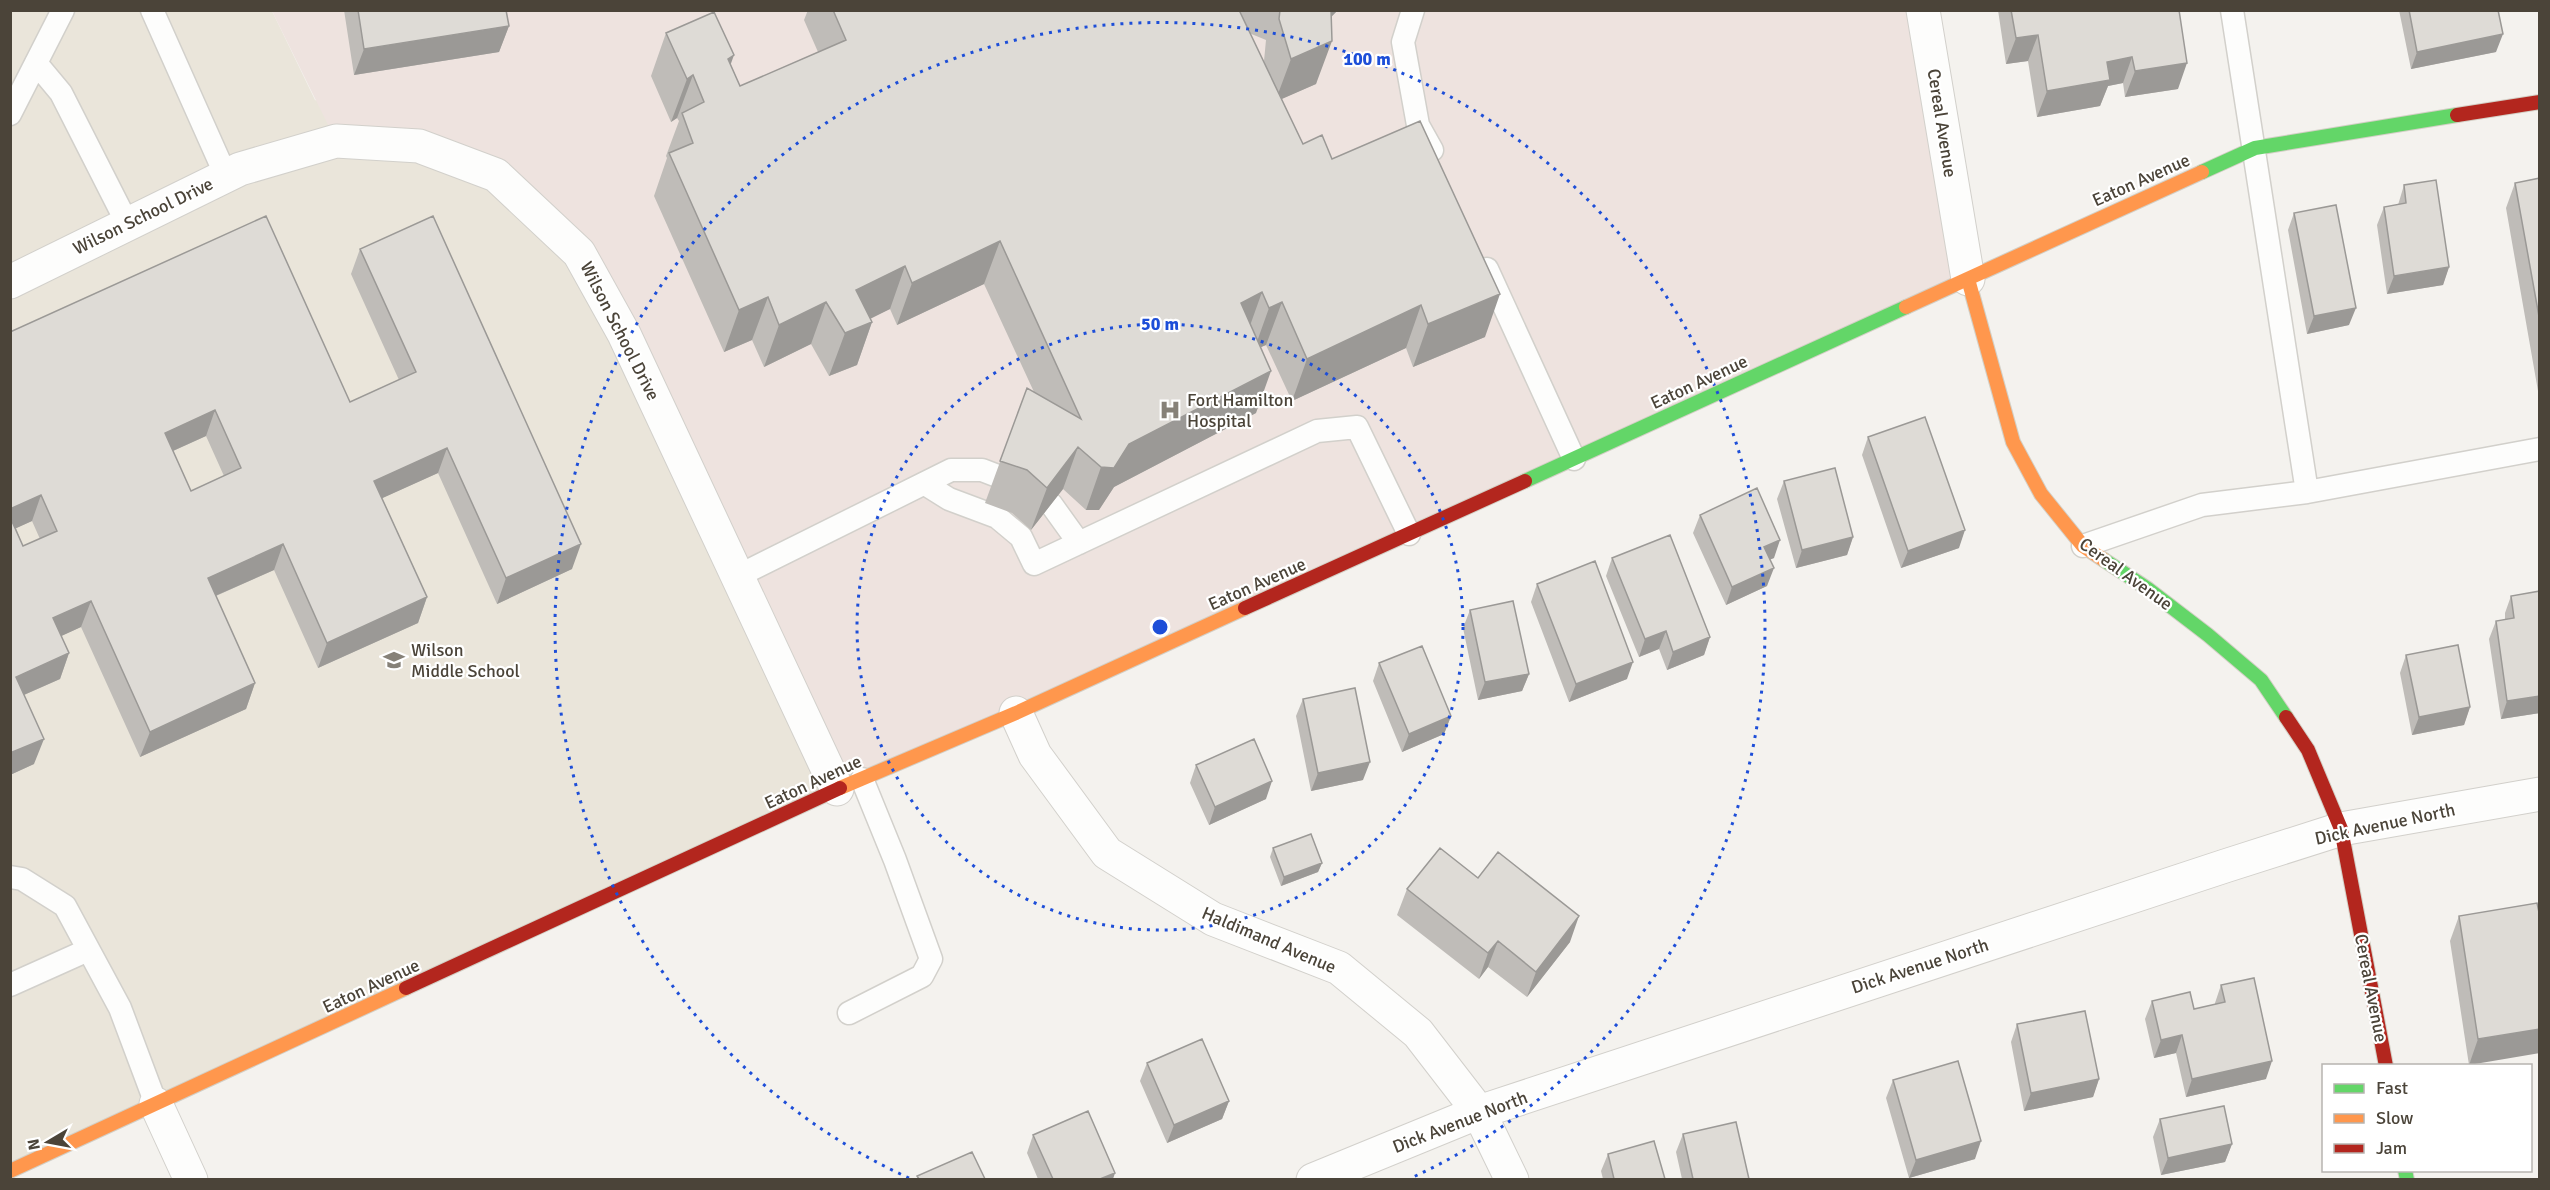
<svg xmlns="http://www.w3.org/2000/svg" width="2550" height="1190" font-family="Signika,sans-serif">
	<style>
		.education { fill: #eae5da }
		.medical { fill: #eee3df }
		.lines { fill: none; stroke-linecap: round; stroke-linejoin: round }
		.lane-casing { stroke: #d2d0cb; stroke-width: 25 }
		.street-casing { stroke: #d2d0cb; stroke-width: 35 }
		.fast-casing { stroke: #d3cfc5; stroke-width: 16 }
		.slow-casing { stroke: #d3cfc5; stroke-width: 16 }
		.jam-casing { stroke: #d3cfc5; stroke-width: 16 }
		.lane { stroke: #fdfdfc; stroke-width: 22 }
		.street { stroke: #fdfdfc; stroke-width: 33 }
		.fast { stroke: #63d668; stroke-width: 14 }
		.slow { stroke: #ff974d; stroke-width: 14 }
		.jam { stroke: #b3261e; stroke-width: 14 }
		.wall { fill: #bfbcb8; fill-rule: evenodd }
		.shaded-wall { fill: #9b9996 }
		.building { fill: #dedbd6; stroke: #9b9996; stroke-width: 1.5; fill-rule: evenodd }
		.ring { fill: none; stroke: #1d4ed8; stroke-width: 3; stroke-dasharray: 3 6 }
		.labels { text-anchor: middle; stroke-width: 4.5; stroke-linejoin: round; paint-order: stroke }
		.street-label { font-size: 18px; fill: #4b4439; stroke: #fff }
		.poi-label { font-size: 18px; fill: #4b4439; stroke: #fff; text-anchor: start }
		.centre { fill: #1d4ed8; stroke: #fff; stroke-width: 3 }
		.ring-label { font-size: 18px; text-anchor: middle; font-weight: bold; fill: #1d4ed8; stroke: #fff; stroke-width: 4.5; stroke-linejoin: round; paint-order: stroke }
	</style>
	<rect width="100%" height="100%" fill="#f4f2ee"/>
	<path class="education" d="M10,11H272L315,100L496,175L579,253L837,789L10,1171Z"/>
	<path class="medical" d="M272,11H1923L1968,279L837,789L624,334L496,175L336,141Z"/>
	<g class="lines">
		<defs>
			<path id="lane" d="M152,10L226,176
				M1413,10L1403,42L1418,125L1432,150
				M2232,10L2307,492
				M36,63L61,93L127,223
				M10,114L63,10
				M1487,269L1574,459
				M925,484L949,499L997,517L1021,537L1034,564L1317,431L1357,427L1409,534
				M1051,504L1079,543
				M2083,546L2202,505L2307,492L2540,449
				M738,576L951,470H982L995,475
				M10,877L22,879L65,906L120,1008L156,1104
				M10,985L88,950
				M849,1013L922,976L931,959L895,860L862,779"/>
			<path id="street" d="M1923,10L1968,279
				M10,282L240,169L336,141L419,146L496,175L579,253L624,334L837,789
				M1016,713L1035,755L1107,853L1213,919L1339,968L1418,1033L1479,1112L1512,1180
				M156,1104L191,1180
				M1313,1180L1479,1112L2225,866L2341,829L2540,794"/>
			<path id="fast" d="M2202,172L2255,148L2457,115
				M1525,481L1906,307
				M2104,560L2148,589L2208,635L2261,680L2286,717
				M2405,1170L2407,1180"/>
			<path id="slow" d="M1968,279L2013,442L2041,494L2083,546L2104,560
				M1906,307L2202,172
				M840,788L1016,713L1245,608
				M10,1171L406,988"/>
			<path id="jam" d="M2457,115L2540,102
				M1245,608L1525,481
				M2286,717L2308,750L2341,829L2386,1066
				M406,988L840,788"/>
		</defs>
		<use href="#lane" class="lane-casing"/>
		<use href="#street" class="street-casing"/>
		<use href="#fast" class="fast-casing"/>
		<use href="#slow" class="slow-casing"/>
		<use href="#jam" class="jam-casing"/>
		<use href="#lane" class="lane"/>
		<use href="#street" class="street"/>
		<use href="#fast" class="fast"/>
		<use href="#slow" class="slow"/>
		<use href="#jam" class="jam"/>
	</g>
	<path class="wall" d="M344,10H506L509,26L499,52L354,75Z
		M808,10H1338L1331,17L1316,84L1281,99L1303,144L1332,159L1485,337L1413,367L1406,348L1292,401L1266,345L1261,347L1256,413L1114,487L1099,510H1086L1063,489L1031,530L1012,513L985,503L1027,388L1034,392L984,284L897,325L890,309L870,318L872,322L857,365L829,376L811,344L764,367L752,340L724,352L654,196L667,158L666,156L679,121L677,118L671,122L651,76L666,33L731,65L740,86L818,52L804,20ZM1249,33L1266,40L1264,61L1265,65Z
		M1998,10H2179L2178,89L2125,97L2123,83L2108,86L2100,106L2037,117L2028,61L2006,64Z
		M2399,10H2498L2496,52L2411,69Z
		M2540,178V390L2538,391L2506,208L2515,183Z
		M2404,185L2449,267L2443,285L2387,294L2377,225L2384,207L2398,205Z
		M2294,213L2349,325L2307,334L2288,230Z
		M360,249L572,569L497,604L438,473L382,498L427,597L418,623L318,668L274,570L216,596L255,683L246,709L140,757L81,627L61,636L69,653L60,679L24,695L34,764L10,775V332L350,402L399,380L351,274ZM206,436L224,476L191,491L173,451ZM32,521L40,539L23,546L16,528Z
		M1868,437L1959,548L1901,568L1862,455Z
		M1784,481L1853,537L1847,555L1796,568L1777,499Z
		M1700,515L1774,558L1770,559L1767,586L1726,605L1693,533Z
		M1612,558L1710,637L1704,655L1667,670L1659,649L1639,657L1606,576Z
		M1537,584L1627,679L1569,702L1531,602Z
		M2540,591V713L2501,719L2489,639L2496,621L2505,620V613L2511,596Z
		M1470,610L1529,674L1522,691L1478,700L1463,628Z
		M2406,655L2470,707L2464,725L2412,735L2400,673Z
		M1379,663L1451,716L1444,734L1402,752L1373,681Z
		M1303,699L1363,780L1311,791L1296,716Z
		M1196,765L1266,799L1209,825L1190,783Z
		M1273,848L1322,863L1318,872L1281,886L1270,857Z
		M1478,878L1570,942L1527,997L1488,967L1479,979L1397,915L1407,889Z
		M2459,916L2540,917L2469,1065L2450,941Z
		M2221,985L2266,1079L2186,1097L2176,1053L2154,1058L2145,1019L2152,1001L2194,1009L2215,1005V1003Z
		M2017,1024L2099,1079L2093,1097L2024,1111L2011,1042Z
		M1147,1063L1229,1101L1222,1119L1167,1143L1140,1081Z
		M1893,1080L1975,1159L1909,1178L1886,1098Z
		M2160,1119L2232,1144L2225,1162L2161,1175L2153,1137Z
		M1683,1134L1749,1179H1682L1676,1152Z
		M1033,1135L1113,1179H1038L1027,1153Z
		M1608,1154L1665,1179H1603L1601,1171Z"/>
	<path class="shaded-wall" d="M1328,10H1338L1326,22Z
		M509,26L499,52L354,75L364,49Z
		M2503,34L2496,52L2411,69L2417,52Z
		M2038,35L2028,61L2006,64L2016,38Z
		M1332,41L1316,84L1275,102L1291,59Z
		M734,55L719,97L728,59Z
		M2132,57L2123,83L2108,86L2100,106L2037,117L2047,91L2107,62Z
		M2187,63L2178,89L2125,97L2135,71Z
		M693,75L677,118L671,122L687,79Z
		M1000,241L984,284L897,325L912,283Z
		M905,266L890,309L844,332L856,290Z
		M2449,267L2443,285L2387,294L2394,276Z
		M1262,292L1247,334L1241,303Z
		M1500,294L1485,337L1413,367L1428,324Z
		M768,297L752,340L724,352L739,310Z
		M826,302L811,344L764,367L779,325Z
		M1282,302L1266,345L1254,350L1269,308Z
		M1421,305L1406,348L1292,401L1307,359Z
		M2356,308L2349,325L2307,334L2314,316Z
		M872,322L857,365L829,376L845,333Z
		M1271,371L1256,413L1114,487L1099,510H1086L1101,467L1129,444Z
		M215,410L206,436L155,459L165,433Z
		M1078,447L1063,489L1031,530L1047,488Z
		M447,448L438,473L365,506L374,481Z
		M41,495L32,521L10,531V509Z
		M1965,530L1959,548L1901,568L1908,551Z
		M1853,537L1847,555L1796,568L1802,550Z
		M1780,540L1774,558L1757,565L1764,547Z
		M283,544L274,570L199,603L208,578Z
		M581,544L572,569L497,604L506,578Z
		M1774,568L1767,586L1726,605L1732,587Z
		M427,597L418,623L318,668L327,643Z
		M91,601L81,627L44,644L53,618Z
		M1666,631L1659,649L1639,657L1645,639Z
		M1710,637L1704,655L1667,670L1673,652Z
		M69,653L60,679L10,701L16,677Z
		M1633,662L1627,679L1569,702L1576,684Z
		M1529,674L1522,691L1478,700L1485,682Z
		M255,683L246,709L140,757L150,732Z
		M2540,696V713L2501,719L2507,701Z
		M2470,707L2464,725L2412,735L2419,717Z
		M1451,716L1444,734L1402,752L1409,734Z
		M44,739L34,764L10,775V753Z
		M1370,762L1363,780L1311,791L1318,773Z
		M1272,781L1266,799L1209,825L1215,807Z
		M1322,863L1318,872L1281,886L1284,877Z
		M1579,916L1570,942L1527,997L1536,972Z
		M1498,941L1488,967L1479,979L1488,953Z
		M2540,1029V1053L2469,1065L2478,1039Z
		M2182,1035L2176,1053L2154,1058L2161,1040Z
		M2272,1061L2266,1079L2186,1097L2192,1079Z
		M2099,1079L2093,1097L2024,1111L2031,1093Z
		M1229,1101L1222,1119L1167,1143L1174,1125Z
		M1981,1141L1975,1159L1909,1178L1916,1160Z
		M2232,1144L2225,1162L2161,1175L2168,1158Z
		M1115,1173L1113,1179H1100Z"/>
	<path class="building" d="M358,10H506L509,26L364,49Z
		M833,10H1239L1303,144L1322,135L1332,159L1420,121L1500,294L1428,324L1421,305L1307,359L1282,302L1269,308L1262,292L1241,303L1271,371L1129,444L1114,468L1101,467L1078,447L1047,488L1027,470L1000,461L1027,388L1081,419L1000,241L912,283L905,266L856,290L872,322L845,333L826,302L779,325L768,297L739,310L669,153L693,143L682,113L704,102L693,75L687,79L666,33L714,12L734,55L728,59L740,86L846,40Z
		M1280,10H1331L1332,41L1291,59L1279,19Z
		M2011,10H2179L2187,63L2135,71L2132,57L2107,62L2110,80L2047,91L2038,35L2016,38Z
		M2409,10H2498L2503,34L2417,52Z
		M2540,178V322L2515,183Z
		M2436,180L2449,267L2394,276L2384,207L2406,203L2404,185Z
		M2336,205L2356,308L2314,316L2294,213Z
		M266,216L350,402L416,372L360,249L433,216L581,544L506,578L447,448L374,481L427,597L327,643L283,544L208,578L255,683L150,732L91,601L53,618L69,653L16,677L44,739L10,753V517L23,546L57,531L41,495L10,509V332ZM215,410L241,468L191,491L165,433Z
		M1925,417L1965,530L1908,551L1868,437Z
		M1835,468L1853,537L1802,550L1784,481Z
		M1757,488L1780,540L1764,547L1774,568L1732,587L1700,515Z
		M1670,535L1710,637L1673,652L1666,631L1645,639L1612,558Z
		M1595,561L1633,662L1576,684L1537,584Z
		M2540,591V696L2507,701L2496,621L2514,618L2511,596Z
		M1513,601L1529,674L1485,682L1470,610Z
		M2458,645L2470,707L2419,717L2406,655Z
		M1422,646L1451,716L1409,734L1379,663Z
		M1355,688L1370,762L1318,773L1303,699Z
		M1254,739L1272,781L1215,807L1196,765Z
		M1311,834L1322,863L1284,877L1273,848Z
		M1440,848L1478,878L1498,852L1579,916L1536,972L1498,941L1488,953L1407,889Z
		M2537,903L2540,917V1029L2478,1039L2459,916Z
		M2254,978L2272,1061L2192,1079L2182,1035L2161,1040L2152,1001L2190,992L2194,1009L2225,1002L2221,985Z
		M2085,1011L2099,1079L2031,1093L2017,1024Z
		M1202,1039L1229,1101L1174,1125L1147,1063Z
		M1958,1061L1981,1141L1916,1160L1893,1080Z
		M2224,1106L2232,1144L2168,1158L2160,1119Z
		M1088,1111L1115,1173L1100,1179H1053L1033,1135Z
		M1736,1122L1749,1179H1693L1683,1134Z
		M1654,1141L1665,1179H1614L1608,1154Z
		M972,1152L985,1179H919L917,1176Z"/>
	<g class="ring">
		<circle cx="1160" cy="627" r="303"/>
		<path d="M909 1178A605 605 0 1 1 1411 1178"/>
	</g>
	<defs>
		<symbol id="hospital-bare" viewBox="-9 -9 18 18"><path d="M-5-5h3v3.5h4V-5h3V5h-3V1.5h-4V5h-3Z" fill="#868178" stroke="#fff" stroke-width="2.5" paint-order="stroke"/></symbol>
		<symbol id="school-bare" viewBox="-9 -9 18 18"><path d="M0-5L7-2L0 1L-7-2ZM-4 1L0 2.5L4 1V4Q0 6-4 4Z" fill="#868178" stroke="#fff" stroke-width="2.5" paint-order="stroke"/></symbol>
	</defs>
	<g fill-rule="evenodd">
		<use href="#hospital-bare" x="1155" y="395" width="30" height="30"/>
		<use href="#school-bare" x="379" y="645" width="30" height="30"/>
	</g>
	<g class="labels">
		<g class="street-label">
			<text transform="translate(1942 123) rotate(81)" y="6">Cereal Avenue</text>
			<text transform="translate(2141 180) rotate(-24)" y="6">Eaton Avenue</text>
			<text transform="translate(143 216) rotate(-26)" y="6">Wilson School Drive</text>
			<text transform="translate(620 331) rotate(63)" y="6">Wilson School Drive</text>
			<text transform="translate(1699 382) rotate(-25)" y="6">Eaton Avenue</text>
			<text transform="translate(2126 574) rotate(36)" y="6">Cereal Avenue</text>
			<text transform="translate(1257 584) rotate(-24)" y="6">Eaton Avenue</text>
			<text transform="translate(813 782) rotate(-25)" y="6">Eaton Avenue</text>
			<text transform="translate(2385 824) rotate(-12)" y="6">Dick Avenue North</text>
			<text transform="translate(1269 940) rotate(23)" y="6">Haldimand Avenue</text>
			<text transform="translate(1920 966) rotate(-18)" y="6">Dick Avenue North</text>
			<text transform="translate(371 986) rotate(-25)" y="6">Eaton Avenue</text>
			<text transform="translate(2371 988) rotate(79)" y="6">Cereal Avenue</text>
			<text transform="translate(1460 1122) rotate(-21)" y="6">Dick Avenue North</text>
		</g>
		<g class="poi-label">
			<text x="1187" y="406">Fort Hamilton<tspan x="1187" dy="21">Hospital</tspan></text>
			<text x="411" y="656">Wilson<tspan x="411" dy="21">Middle School</tspan></text>
		</g>
	</g>
	<circle cx="1160" cy="627" r="9" class="centre"/>
	<g class="ring-label">
		<text x="1367" y="65">100 m</text>
		<text x="1160" y="330">50 m</text>
	</g>
	<rect width="2550" height="1190" fill="none" stroke="#4b4439" stroke-width="24"/>
	<rect x="2322" y="1064" width="210" height="108" fill="#ffffff" stroke="#b7b4b0" stroke-width="1.5"/>
	<rect x="2334" y="1084" width="30" height="9" fill="#63d668" stroke="#b7b4b0" stroke-width="1.5"/>
	<text x="2376" y="1094" font-size="18" fill="#4b4439">Fast</text>
	<rect x="2334" y="1114" width="30" height="9" fill="#ff974d" stroke="#b7b4b0" stroke-width="1.5"/>
	<text x="2376" y="1124" font-size="18" fill="#4b4439">Slow</text>
	<rect x="2334" y="1144" width="30" height="9" fill="#b3261e" stroke="#b7b4b0" stroke-width="1.5"/>
	<text x="2376" y="1154" font-size="18" fill="#4b4439">Jam</text>
	<g transform="translate(48 1142) rotate(260)" stroke="#ffffff" stroke-width="4.5" paint-order="stroke">
	<path d="M0-4.5L10 22L0 15L-10 22Z" fill="#4b4439"/>
	<text y="-9" font-size="16" font-weight="bold" text-anchor="middle" fill="#4b4439">N</text>
	</g>
</svg>
